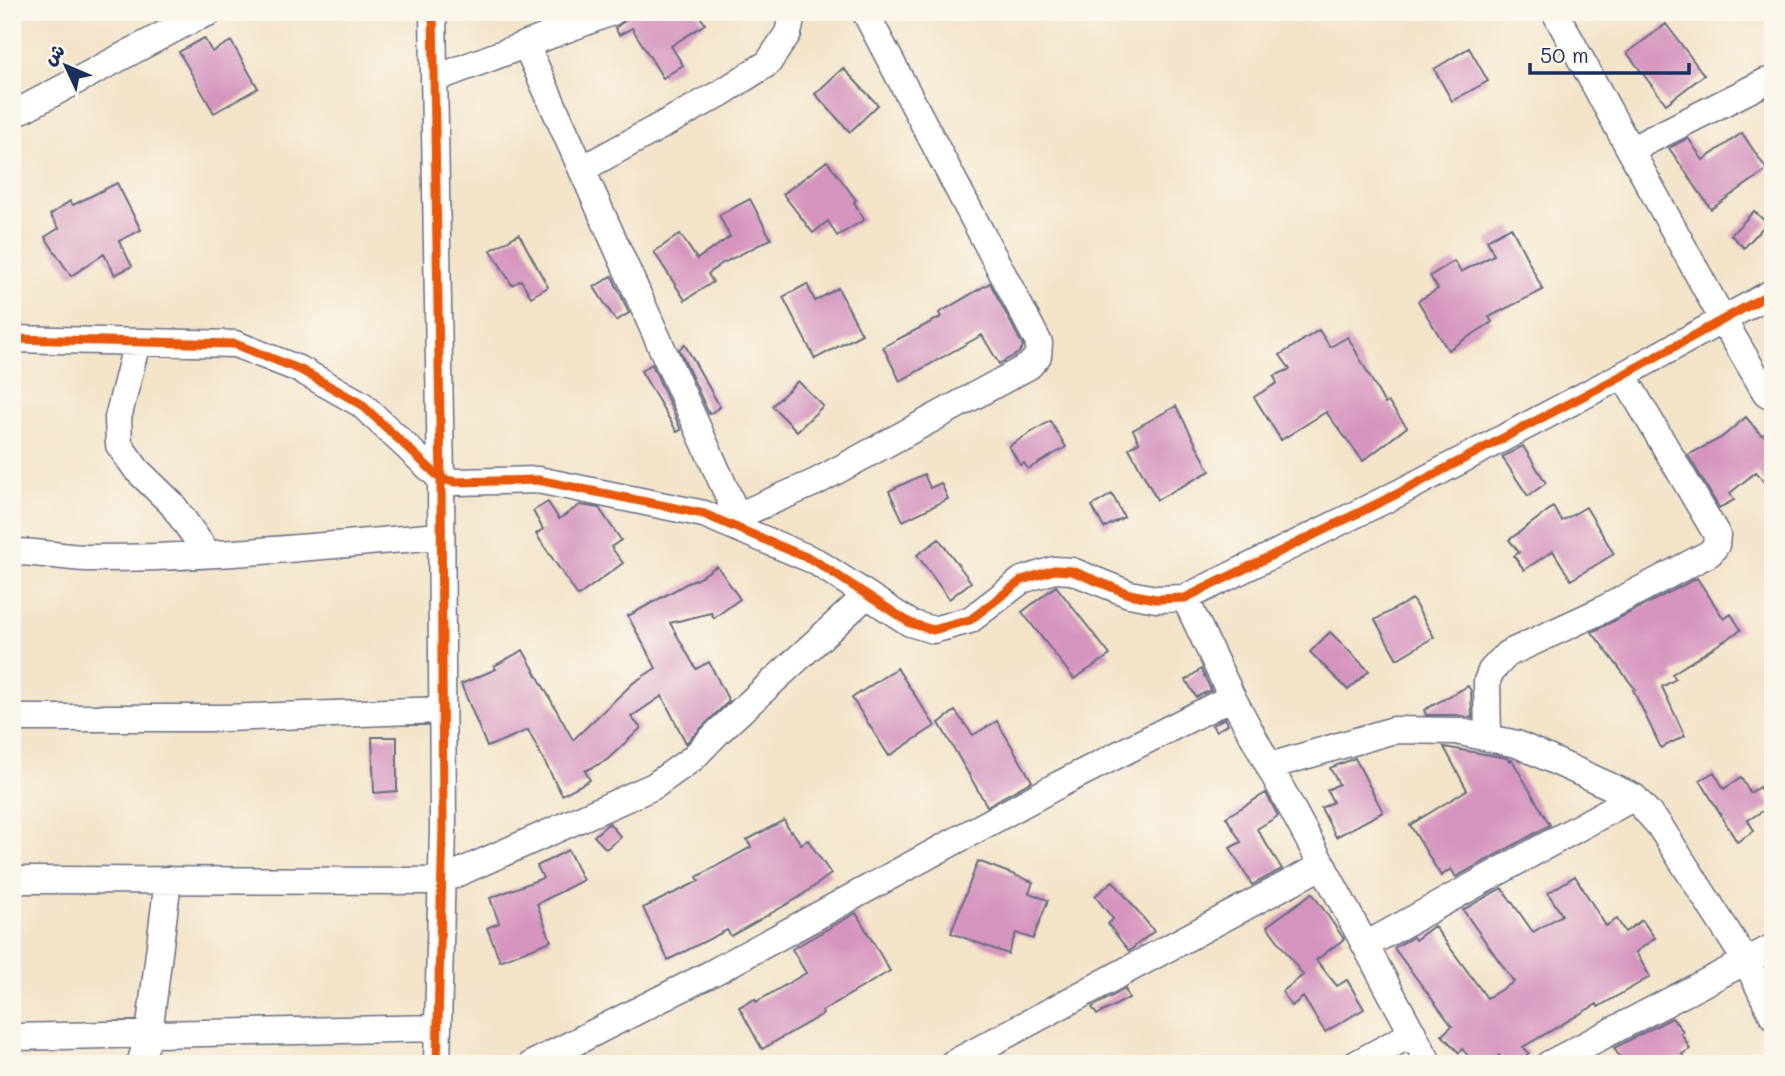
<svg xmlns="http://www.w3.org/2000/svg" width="1785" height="1076" font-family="Mali,'Playpen Sans Arabic',sans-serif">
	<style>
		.building { fill: #d594be }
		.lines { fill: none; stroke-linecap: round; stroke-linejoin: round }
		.minor-casing { stroke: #676e83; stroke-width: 29 }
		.minor { stroke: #fff; stroke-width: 26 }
		.cycleway-casing { stroke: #fbf7ec; stroke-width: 13 }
		.cycleway { stroke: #e8590c; stroke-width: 9 }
	</style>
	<rect width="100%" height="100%" fill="#fbf7ec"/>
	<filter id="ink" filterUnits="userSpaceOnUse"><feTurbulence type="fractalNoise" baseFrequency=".0143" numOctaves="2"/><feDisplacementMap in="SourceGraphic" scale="14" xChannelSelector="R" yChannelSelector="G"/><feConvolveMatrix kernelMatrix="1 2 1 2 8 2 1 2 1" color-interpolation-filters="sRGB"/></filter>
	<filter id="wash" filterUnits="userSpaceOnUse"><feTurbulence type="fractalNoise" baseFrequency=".00686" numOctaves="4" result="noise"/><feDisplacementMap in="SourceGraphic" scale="28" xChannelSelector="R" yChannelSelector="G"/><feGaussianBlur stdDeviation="1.57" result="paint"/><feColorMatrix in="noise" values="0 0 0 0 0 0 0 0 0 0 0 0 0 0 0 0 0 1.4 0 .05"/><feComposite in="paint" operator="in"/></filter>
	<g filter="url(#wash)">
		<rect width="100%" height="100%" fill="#f3e3c8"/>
		<g id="blocks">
			<path class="building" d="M627,12H697L705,24L671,46L683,65L663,78L632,28L619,35L615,28L625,21Z
				M1666,24L1704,75L1666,104L1627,53Z
				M204,38L212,52L231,41L258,88L214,113L179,52Z
				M1469,48L1488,81L1452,101L1434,69Z
				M843,68L878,105L850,132L815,94Z
				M1742,133L1767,170L1711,209L1669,148L1688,138L1703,160Z
				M827,161L856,200L854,202L864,220L837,236L828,221L813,233L783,194Z
				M117,183L141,230L119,241L132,266L115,275L104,254L71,276L45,237L59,228L50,215L70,201L73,205Z
				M750,199L771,239L721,264L708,274L713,282L685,300L654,252L680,234L697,259L730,237L719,215Z
				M1754,211L1767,223L1744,248L1731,235Z
				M1511,227L1543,290L1489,317L1492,322L1448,350L1418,301L1438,289L1430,276L1454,261L1461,272L1494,255L1487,240Z
				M519,234L548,287L531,297L521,280L512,285L491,250Z
				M612,276L629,313L616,321L594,287Z
				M990,283L1023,346L1019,353L999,364L982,335L900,381L883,347L941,317L939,313Z
				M807,284L815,301L838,288L862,334L815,359L783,297Z
				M1319,330L1330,347L1348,337L1385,404L1388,402L1407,427L1363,461L1326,412L1281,440L1254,397L1277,383L1274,376L1290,369L1280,355Z
				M685,345L720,407L709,414L679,349Z
				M652,364L681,430L677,432L641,371Z
				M798,381L823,406L797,431L772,406Z
				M1176,406L1210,471L1157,500L1129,448L1139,442L1133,430Z
				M1746,417L1761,435L1763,434L1773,448V492L1756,472L1730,493L1734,500L1719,508L1688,455L1721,438Z
				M1050,421L1066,447L1028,469L1024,463L1020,465L1009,446Z
				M1523,446L1546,483L1528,496L1502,457Z
				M924,474L930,488L941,483L948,499L903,521L889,491Z
				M1112,494L1124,517L1104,528L1092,506Z
				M548,502L559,519L580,505L599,508L621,540L611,547L623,563L578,596L536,534L543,529L533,511Z
				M1553,507L1562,521L1586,507L1614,554L1571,580L1553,551L1524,570L1514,556L1519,552L1509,540Z
				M939,539L971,582L949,599L917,555Z
				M717,566L740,599L714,618L711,613L670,623L696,669L709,662L729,701L686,743L662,696L631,717L641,728L607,760L585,771L590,780L562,795L528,730L487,747L461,684L496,669L494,666L523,650L573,740L633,683L656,668L628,616L695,579L696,580Z
				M1697,578L1724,619L1731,614L1741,630L1672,674L1676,679L1662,687L1685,736L1661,748L1633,690L1635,689L1592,632Z
				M1056,586L1110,655L1074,679L1022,612Z
				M1412,599L1434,637L1397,659L1375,620Z
				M1330,632L1369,671L1348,690L1310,652Z
				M897,668L935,726L889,756L852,698Z
				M1201,669L1211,690L1196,697L1186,680Z
				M1468,686L1471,691L1472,718L1457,715H1426L1424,710Z
				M955,711L973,735L997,721L1032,781L987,806L939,723Z
				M1225,718L1228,724L1216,731L1212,725Z
				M372,737H397V791L374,793Z
				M1444,747L1507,758L1509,761L1512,760L1550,825L1456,877L1451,869L1441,876L1410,825L1467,790Z
				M1355,758L1383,812L1336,837L1321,808L1333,802L1327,790L1339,784L1330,768Z
				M1714,772L1724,789L1741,778L1750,793L1759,787L1771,806L1748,820L1754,831L1737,842L1700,780Z
				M1266,793L1278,816L1257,829L1282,869L1252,885L1230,848L1241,842L1226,817Z
				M784,820L790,832L792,831L801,844L808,840L831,874L798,898L731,936L727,930L668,960L643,908L699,881L697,877L751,847L747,840Z
				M609,823L621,837L606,849L594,836Z
				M568,850L583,880L537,904L551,941L500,961L487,928L499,923L490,898L543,878L537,866Z
				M978,861L1033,882L1029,893L1048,900L1033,939L1016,933L1008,954L951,933Z
				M1575,876L1606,926L1617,919L1625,932L1642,920L1655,938L1636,952L1650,977L1598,1007L1597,1004L1523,1047L1529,1053L1516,1064H1507L1499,1055L1489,1064H1476L1462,1049L1459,1053L1442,1035L1452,1026L1394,948L1413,937L1415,940L1434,926L1487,998L1514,982L1463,910L1502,888L1533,932L1562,915L1548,893Z
				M1113,881L1154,931L1129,951L1108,924L1113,919L1095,896Z
				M1312,893L1344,939L1316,960L1337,986L1347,980L1364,1009L1325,1032L1303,997L1292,1006L1282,992L1303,975L1267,926Z
				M856,913L890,971L822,1011L823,1014L762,1049L739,1007L755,999L756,1002L806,973L792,949Z
				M1125,989L1129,998L1097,1015L1092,1007Z
				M1672,1018L1683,1031L1681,1033L1690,1049L1682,1054L1688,1064H1624L1614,1048Z"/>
		</g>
	</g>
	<g filter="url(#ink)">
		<use href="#blocks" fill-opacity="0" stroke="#676e83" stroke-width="2"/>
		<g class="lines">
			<defs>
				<path id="minor" d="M433,12L441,479L443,828L437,1064
					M1555,12L1723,320L1766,393L1773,397
					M526,45L744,531
					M434,79L612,12
					M12,115L193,19L210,12
					M1630,150L1765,82L1773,81
					M582,169L721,93L768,63L788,33L793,12
					M12,339L235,344L301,370L361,404L441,479L456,482L538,480L704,514L815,561L910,623L933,630L970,620L1022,580L1054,570L1072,571L1129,594L1156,599L1185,598L1399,493L1623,375L1773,292
					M137,342L118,418L119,445L137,470L172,504L207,553
					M737,516L816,482L1029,366L1038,356L1039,343L865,12
					M12,552C38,551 62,558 87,558C205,559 324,545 441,536
					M1185,598L1232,697L1429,1064
					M12,718H226L441,710
					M1488,738L1487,681L1491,671L1507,654L1600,611L1710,553L1716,545L1717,535L1623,375
					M1270,766L1394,730L1456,731L1517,744L1634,797L1659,825L1746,961L1773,1016
					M12,880L440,881L654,786L693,758L719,731L867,595
					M1366,945L1634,797
					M12,1037L438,1028
					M140,1064L149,1034L168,880
					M532,1064L712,973L1060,784L1232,697
					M952,1064L1323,865
					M1356,1064L1413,1033
					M1549,1064L1773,947"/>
			</defs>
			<use href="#minor" class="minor-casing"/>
			<use href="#minor" class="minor"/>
			<defs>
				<path id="cycleway" d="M433,12L441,479L443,828L437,1064
					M12,339L235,344L301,370L361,404L441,479L456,482L538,480L704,514L815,561L910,623L933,630L970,620L1022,580L1054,570L1072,571L1129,594L1156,599L1185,598L1399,493L1623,375L1773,292"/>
			</defs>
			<use href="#cycleway" class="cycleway-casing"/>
			<use href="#cycleway" class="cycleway"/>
		</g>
	</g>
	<rect width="1785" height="1076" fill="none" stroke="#fbf7ec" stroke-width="42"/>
	<g transform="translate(66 66) rotate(314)" stroke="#fbf7ec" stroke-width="5" paint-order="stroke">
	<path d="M0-5L12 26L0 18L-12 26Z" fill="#1b2f5e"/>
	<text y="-10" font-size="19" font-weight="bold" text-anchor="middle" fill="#1b2f5e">ش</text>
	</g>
	<path d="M1530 63v10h159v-10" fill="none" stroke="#1b2f5e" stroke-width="3.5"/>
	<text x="1540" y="63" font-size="21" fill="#1b2f5e" stroke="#fbf7ec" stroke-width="5" paint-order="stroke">50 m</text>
</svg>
